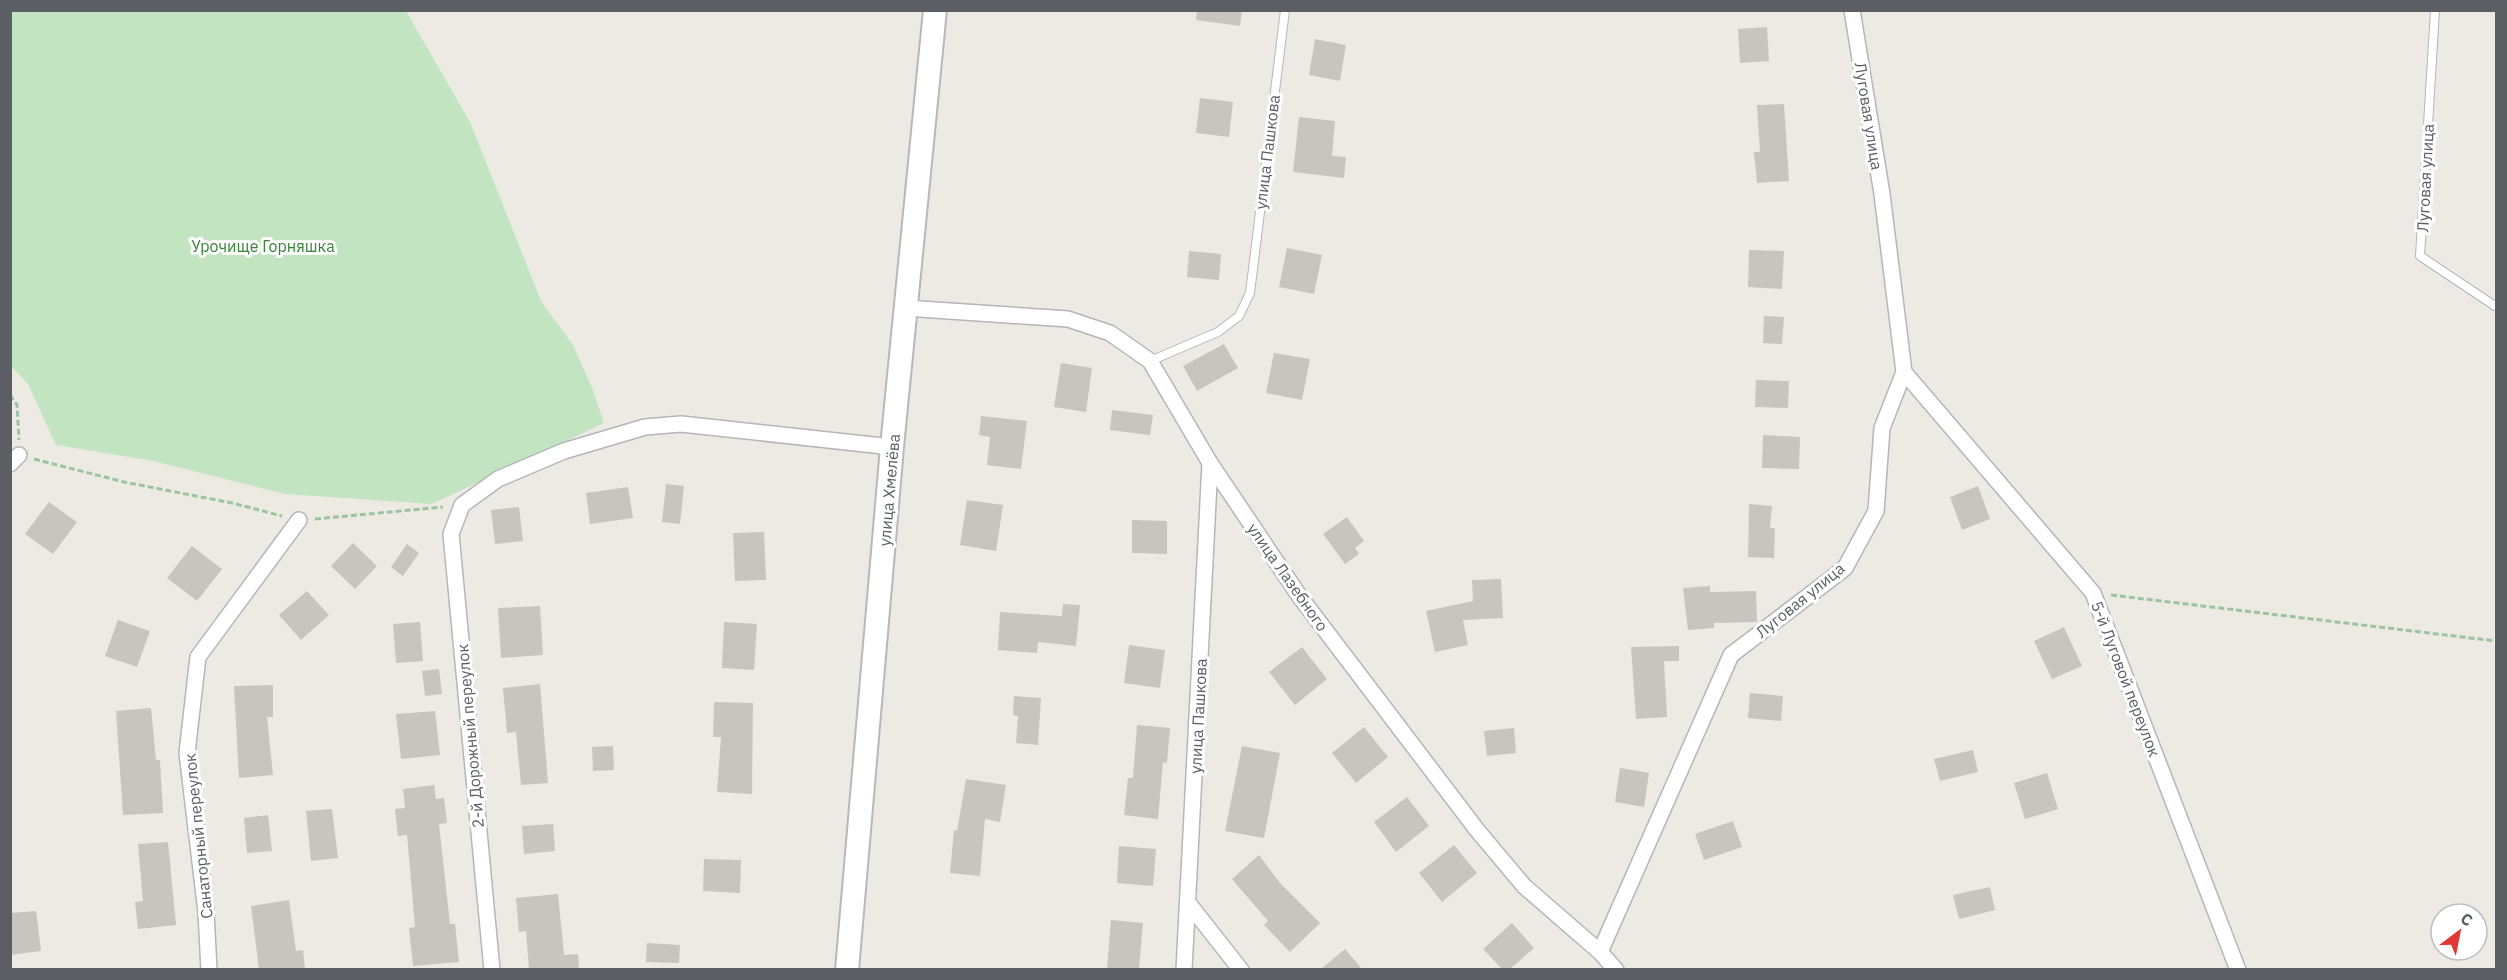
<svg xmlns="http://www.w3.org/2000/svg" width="2507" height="980" font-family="'IBM Plex Sans',sans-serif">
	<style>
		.green { fill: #c3e4c1 }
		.building { fill: #c8c5c0 }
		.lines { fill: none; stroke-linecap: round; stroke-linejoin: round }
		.lane-casing { stroke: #b4b6ba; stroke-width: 10 }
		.street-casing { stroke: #b4b6ba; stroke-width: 18 }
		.secondary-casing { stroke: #b5b8bd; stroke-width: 26 }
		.path { stroke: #9ac4a4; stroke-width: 3; stroke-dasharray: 6 3; stroke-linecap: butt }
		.lane { stroke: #fff; stroke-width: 8 }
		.street { stroke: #fff; stroke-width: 15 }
		.secondary { stroke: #fff; stroke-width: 22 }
		.labels { text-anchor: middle; stroke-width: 6; stroke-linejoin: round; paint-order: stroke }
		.street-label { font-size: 16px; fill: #5b5f63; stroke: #fff }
		.park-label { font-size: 16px; fill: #3a8439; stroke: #fff }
	</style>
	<rect width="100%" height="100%" fill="#edeae3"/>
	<path class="green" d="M11,11H406L470,122L541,301L573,345L593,390L604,423L432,504L285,494L153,461L56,445L28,384L11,366Z"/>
	<path class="building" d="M1197,10H1242L1240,26L1196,20Z
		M1767,27L1769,61L1740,63L1738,29Z
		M1315,39L1346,45L1340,81L1309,75Z
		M1200,98L1233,102L1229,137L1196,133Z
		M1784,104L1789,181L1757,183L1754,152H1760L1757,105Z
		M1299,117L1335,121L1332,156L1346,157L1344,178L1293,172Z
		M1287,248L1322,255L1314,294L1279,287Z
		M1749,250L1784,251L1782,289L1748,287Z
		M1189,251L1221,254L1219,280L1187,277Z
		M1764,316L1784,317L1782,344L1763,343Z
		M1224,344L1238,368L1197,391L1183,366Z
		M1274,353L1310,359L1302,400L1266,393Z
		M1061,363L1092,368L1086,412L1054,407Z
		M1756,380L1789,381L1788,408L1755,407Z
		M1112,410L1153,415L1150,435L1110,430Z
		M981,416L1027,421L1021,469L987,465L990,437L979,435Z
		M1763,435L1800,437L1799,469L1762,468Z
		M666,484L684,486L680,524L662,522Z
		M1978,486L1990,519L1962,530L1950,497Z
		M628,487L633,518L590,524L586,493Z
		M967,500L1003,505L996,551L960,545Z
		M49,502L77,522L53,554L25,534Z
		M1749,504L1772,506L1770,528H1775L1774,558L1748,557Z
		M519,507L523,541L495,544L491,510Z
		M1347,517L1364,541L1355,548L1359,554L1345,564L1323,534Z
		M1132,520L1167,521V554L1132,553Z
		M764,532L766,580L735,581L733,533Z
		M353,543L377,566L355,589L331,566Z
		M407,544L419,553L403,576L391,567Z
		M192,546L222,569L197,601L167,578Z
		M1501,579L1503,618L1463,620L1468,645L1435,652L1426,611L1473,601L1472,580Z
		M1710,586V592L1756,591L1757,622L1714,623V628L1688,630L1683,588Z
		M307,591L329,615L301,640L279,615Z
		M1063,604L1080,605L1076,646L1038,642L1037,653L998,650L1000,612L1062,616Z
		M540,606L543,655L501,658L498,608Z
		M118,620L150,631L137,667L105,656Z
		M420,622L423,661L396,663L393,624Z
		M724,622L757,624L754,670L722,668Z
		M2064,627L2082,666L2052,679L2034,641Z
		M1129,645L1165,650L1160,688L1124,683Z
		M1679,646V661H1664L1667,717L1636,719L1631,647Z
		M1302,647L1327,679L1295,705L1269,672Z
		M439,669L442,694L425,696L422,671Z
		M540,684L548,783L521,785L516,732L507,733L503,688Z
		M273,685V717H267L273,775L239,778L234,686Z
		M1750,693L1783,696L1781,721L1748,718Z
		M1014,696L1041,698L1038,745L1016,743L1018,716L1013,715Z
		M714,702L753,703L752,794L717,792L721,737H713Z
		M151,708L156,760H160L163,813L123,815L116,711Z
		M435,711L440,755L401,759L396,714Z
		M1137,725L1170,728L1167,763L1163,762L1158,819L1124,815L1128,778H1133Z
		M1364,727L1388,757L1356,783L1332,753Z
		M1514,728L1516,753L1487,756L1484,731Z
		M613,746L614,770L593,771L592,747Z
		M1242,746L1280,753L1264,838L1225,831Z
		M1973,750L1978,772L1940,781L1934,759Z
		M1620,768L1649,773L1644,807L1615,802Z
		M2047,773L2058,809L2025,819L2014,783Z
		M966,779L1006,785L1000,822L985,819L980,876L950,873L954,830L957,831Z
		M434,785L436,799L444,798L447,823L439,824L450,924H455L459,962L413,966L409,928L415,927L407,835L398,836L395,809L405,808L403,789Z
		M1407,797L1429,826L1396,852L1374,822Z
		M332,809L338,858L311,861L306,811Z
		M268,815L272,851L247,853L244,818Z
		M1733,821L1742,847L1704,860L1695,834Z
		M553,824L555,851L524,854L522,826Z
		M168,842L176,925L138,929L135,902L143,901L138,844Z
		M1454,845L1477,873L1442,902L1419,873Z
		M1119,846L1156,849L1153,886L1117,883Z
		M1259,855L1280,883L1320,923L1290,952L1264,925L1268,921L1232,879Z
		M704,859L741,860L740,893L703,891Z
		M1990,887L1995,910L1959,919L1953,895Z
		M558,894L564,955L578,954L579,969H529L526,931L519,932L516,898Z
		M289,900L296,951L303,950L305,969H259L251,906Z
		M36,911L41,951L10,955V913Z
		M1111,920L1143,923L1139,969H1107Z
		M1512,923L1534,948L1510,969H1502L1483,949Z
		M647,943L680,945L679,963L646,962Z
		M1345,949L1362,969H1321Z"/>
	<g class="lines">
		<defs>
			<path id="lane" d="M2435,10L2420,256L2495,306
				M1150,361L1218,332L1239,316L1250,293L1285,10"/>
			<path id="street" d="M905,308L1068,319L1110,333L1150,361L1210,463L1300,597L1477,830L1524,886L1600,952L1616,970
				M1904,372L2093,593L2238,970
				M10,464L19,455
				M1189,904L1241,970
				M1600,952L1731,655L1845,568L1876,511L1882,428L1904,372L1882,194L1852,10
				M209,970L206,912L187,753L198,657L299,520
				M492,970L451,534L462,505L498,479L564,451L645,427L681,424L892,447
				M1184,970L1210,463"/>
			<path id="secondary" d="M847,970L892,447L935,10"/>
		</defs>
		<use href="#lane" class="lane-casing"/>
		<use href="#street" class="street-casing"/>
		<use href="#secondary" class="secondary-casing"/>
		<path class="path" d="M10,395L17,405L19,440
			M34,459L124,482L232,503L282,516
			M315,519L443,507
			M2111,595L2496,641"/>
		<use href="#lane" class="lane"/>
		<use href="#street" class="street"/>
		<use href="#secondary" class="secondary"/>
	</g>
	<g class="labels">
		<g class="street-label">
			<text transform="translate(1869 116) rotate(81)" y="6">Луговая улица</text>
			<text transform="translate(1267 152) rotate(-83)" y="6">улица Пашкова</text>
			<text transform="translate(2425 178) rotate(-87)" y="6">Луговая улица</text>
			<text transform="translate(889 490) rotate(-85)" y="6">улица Хмелёва</text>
			<text transform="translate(1288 577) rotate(55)" y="6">улица Лазебного</text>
			<text transform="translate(1800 600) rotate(-39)" y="6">Луговая улица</text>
			<text transform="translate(2126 679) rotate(69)" y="6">5-й Луговой переулок</text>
			<text transform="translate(1198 716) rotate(-87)" y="6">улица Пашкова</text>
			<text transform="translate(470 736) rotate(-95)" y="6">2-й Дорожный переулок</text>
			<text transform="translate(198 836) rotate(-96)" y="6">Санаторный переулок</text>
		</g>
		<g class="park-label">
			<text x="263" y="252">Урочище Горняшка</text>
		</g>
	</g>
	<rect width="2507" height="980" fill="none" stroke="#5b5f63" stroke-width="24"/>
	<g transform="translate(2459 932) rotate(32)"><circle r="28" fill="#ffffff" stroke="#bdbfc1" stroke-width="1.5"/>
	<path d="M0-4.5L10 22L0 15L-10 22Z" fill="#e13835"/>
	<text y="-9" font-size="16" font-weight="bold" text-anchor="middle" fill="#5b5f63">С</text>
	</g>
</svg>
